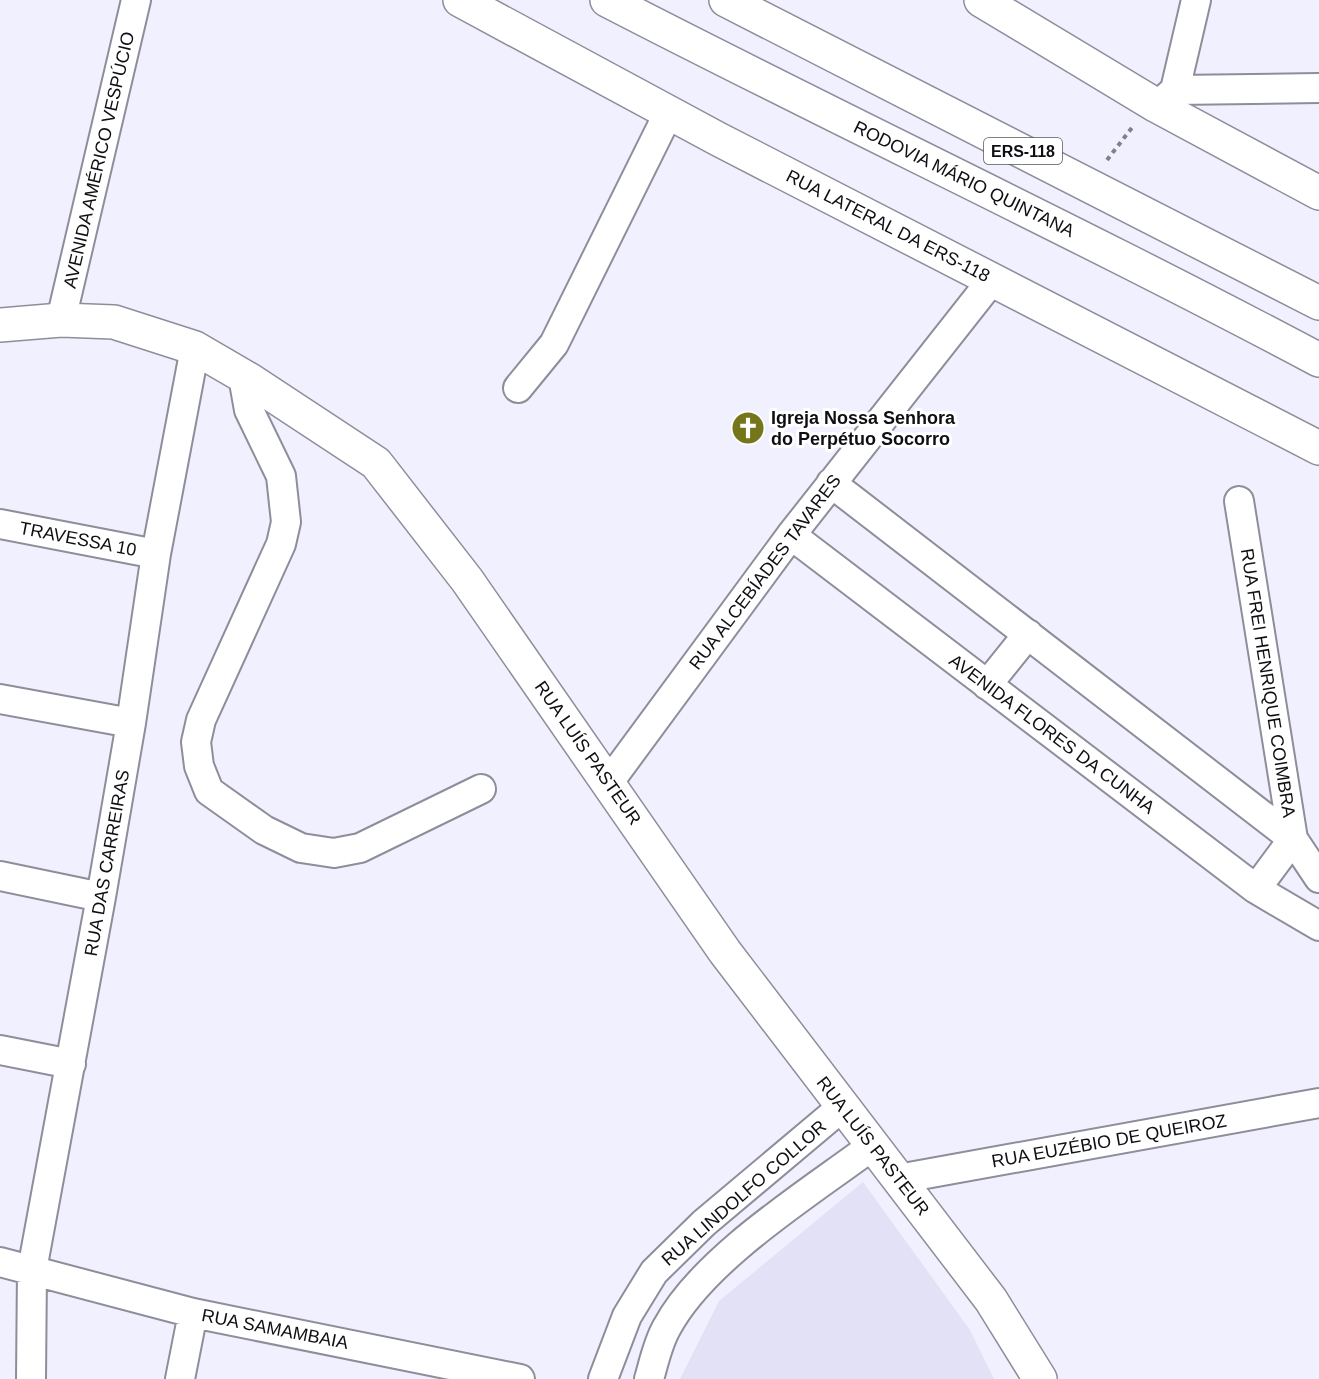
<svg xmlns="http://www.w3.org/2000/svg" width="1319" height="1379" font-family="Arial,sans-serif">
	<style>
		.built { fill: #e2e1f5 }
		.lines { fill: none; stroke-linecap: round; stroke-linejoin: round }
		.minor-casing { stroke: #8e8d9a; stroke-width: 32 }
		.major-casing { stroke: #8e8d9a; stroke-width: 36 }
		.highway-casing { stroke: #8e8d9a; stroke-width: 36 }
		.path { stroke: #808089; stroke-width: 4; stroke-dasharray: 4.5 4.5; stroke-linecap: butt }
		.minor { stroke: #fff; stroke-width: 28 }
		.major { stroke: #fff; stroke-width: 33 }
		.highway { stroke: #fff; stroke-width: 33 }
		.labels { text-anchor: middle; stroke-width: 6; stroke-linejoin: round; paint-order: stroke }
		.shield { fill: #fff; stroke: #57575a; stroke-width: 1.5 }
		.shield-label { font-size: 16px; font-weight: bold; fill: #0f0f13 }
		.street-label { font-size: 18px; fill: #0f0f13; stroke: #fff }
		.poi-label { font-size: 18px; font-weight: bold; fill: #0f0f13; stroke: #fff; text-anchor: start }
	</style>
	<rect width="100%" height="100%" fill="#f1f0ff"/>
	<path class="built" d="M863,1182L970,1330L994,1379H680L719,1301Z"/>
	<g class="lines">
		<defs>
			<path id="minor" d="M1175,90L1196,0
				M1157,106L1175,90L1319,88
				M61,320L136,0
				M250,380L244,382L249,410L281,476L286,522L281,544L201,720L196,742L199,766L209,791L264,830L301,848L334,853L360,848L481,789
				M518,388L554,344L669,112
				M831,483L1293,839L1319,878
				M1239,501L1293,839L1256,889
				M0,524L156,554
				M791,535L1256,889L1319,926
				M987,685L1028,634
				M0,699L131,723
				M609,782L791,535L992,280
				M0,876L101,897
				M0,1050L71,1064
				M898,1179L1319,1103
				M0,1262L193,1313L520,1379
				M31,1379L32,1270L101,897L131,723L156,554L195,348
				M180,1379L193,1313
				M603,1379L627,1316L654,1272L704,1223L842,1107
				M649,1379C654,1362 658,1342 667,1327C704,1258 809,1193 872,1146"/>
			<path id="major" d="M460,0L718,139L1319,448
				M981,0L1157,106L1319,193
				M0,325L61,320L114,322L195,348L250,380L376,463L467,580L725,952L991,1300L1040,1379"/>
			<path id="highway" d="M607,0C843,122 1084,235 1319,360
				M726,0L1319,303"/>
		</defs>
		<use href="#minor" class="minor-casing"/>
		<use href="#major" class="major-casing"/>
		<use href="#highway" class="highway-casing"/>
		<path class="path" d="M1107,160L1134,125"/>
		<use href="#minor" class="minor"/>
		<use href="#major" class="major"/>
		<use href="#highway" class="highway"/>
	</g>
	<defs>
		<symbol id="church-disc" viewBox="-11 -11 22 22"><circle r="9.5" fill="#75761c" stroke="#fff"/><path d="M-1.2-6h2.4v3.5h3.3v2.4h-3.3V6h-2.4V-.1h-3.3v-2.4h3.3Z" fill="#fff"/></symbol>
	</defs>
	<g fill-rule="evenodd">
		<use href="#church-disc" x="729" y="409" width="38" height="38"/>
	</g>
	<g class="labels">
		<rect class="shield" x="984" y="138" width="78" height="26" rx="4.5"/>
		<g class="shield-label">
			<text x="1023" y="157">ERS-118</text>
		</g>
		<g class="street-label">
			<text transform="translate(99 160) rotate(-77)" y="6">AVENIDA AMÉRICO VESPÚCIO</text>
			<text transform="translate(964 179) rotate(26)" y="6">RODOVIA MÁRIO QUINTANA</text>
			<text transform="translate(888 226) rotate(27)" y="6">RUA LATERAL DA ERS-118</text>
			<text transform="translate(78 539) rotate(11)" y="6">TRAVESSA 10</text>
			<text transform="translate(765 572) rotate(-53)" y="6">RUA ALCEBÍADES TAVARES</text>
			<text transform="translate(1268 683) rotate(81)" y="6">RUA FREI HENRIQUE COIMBRA</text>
			<text transform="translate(1052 734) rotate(37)" y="6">AVENIDA FLORES DA CUNHA</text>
			<text transform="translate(588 753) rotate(55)" y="6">RUA LUÍS PASTEUR</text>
			<text transform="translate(107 863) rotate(-80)" y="6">RUA DAS CARREIRAS</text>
			<text transform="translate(1109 1141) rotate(-10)" y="6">RUA EUZÉBIO DE QUEIROZ</text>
			<text transform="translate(873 1146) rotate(52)" y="6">RUA LUÍS PASTEUR</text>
			<text transform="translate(744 1193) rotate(-41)" y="6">RUA LINDOLFO COLLOR</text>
			<text transform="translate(275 1329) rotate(11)" y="6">RUA SAMAMBAIA</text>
		</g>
		<g class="poi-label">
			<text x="771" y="424">Igreja Nossa Senhora<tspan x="771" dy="21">do Perpétuo Socorro</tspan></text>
		</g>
	</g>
</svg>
